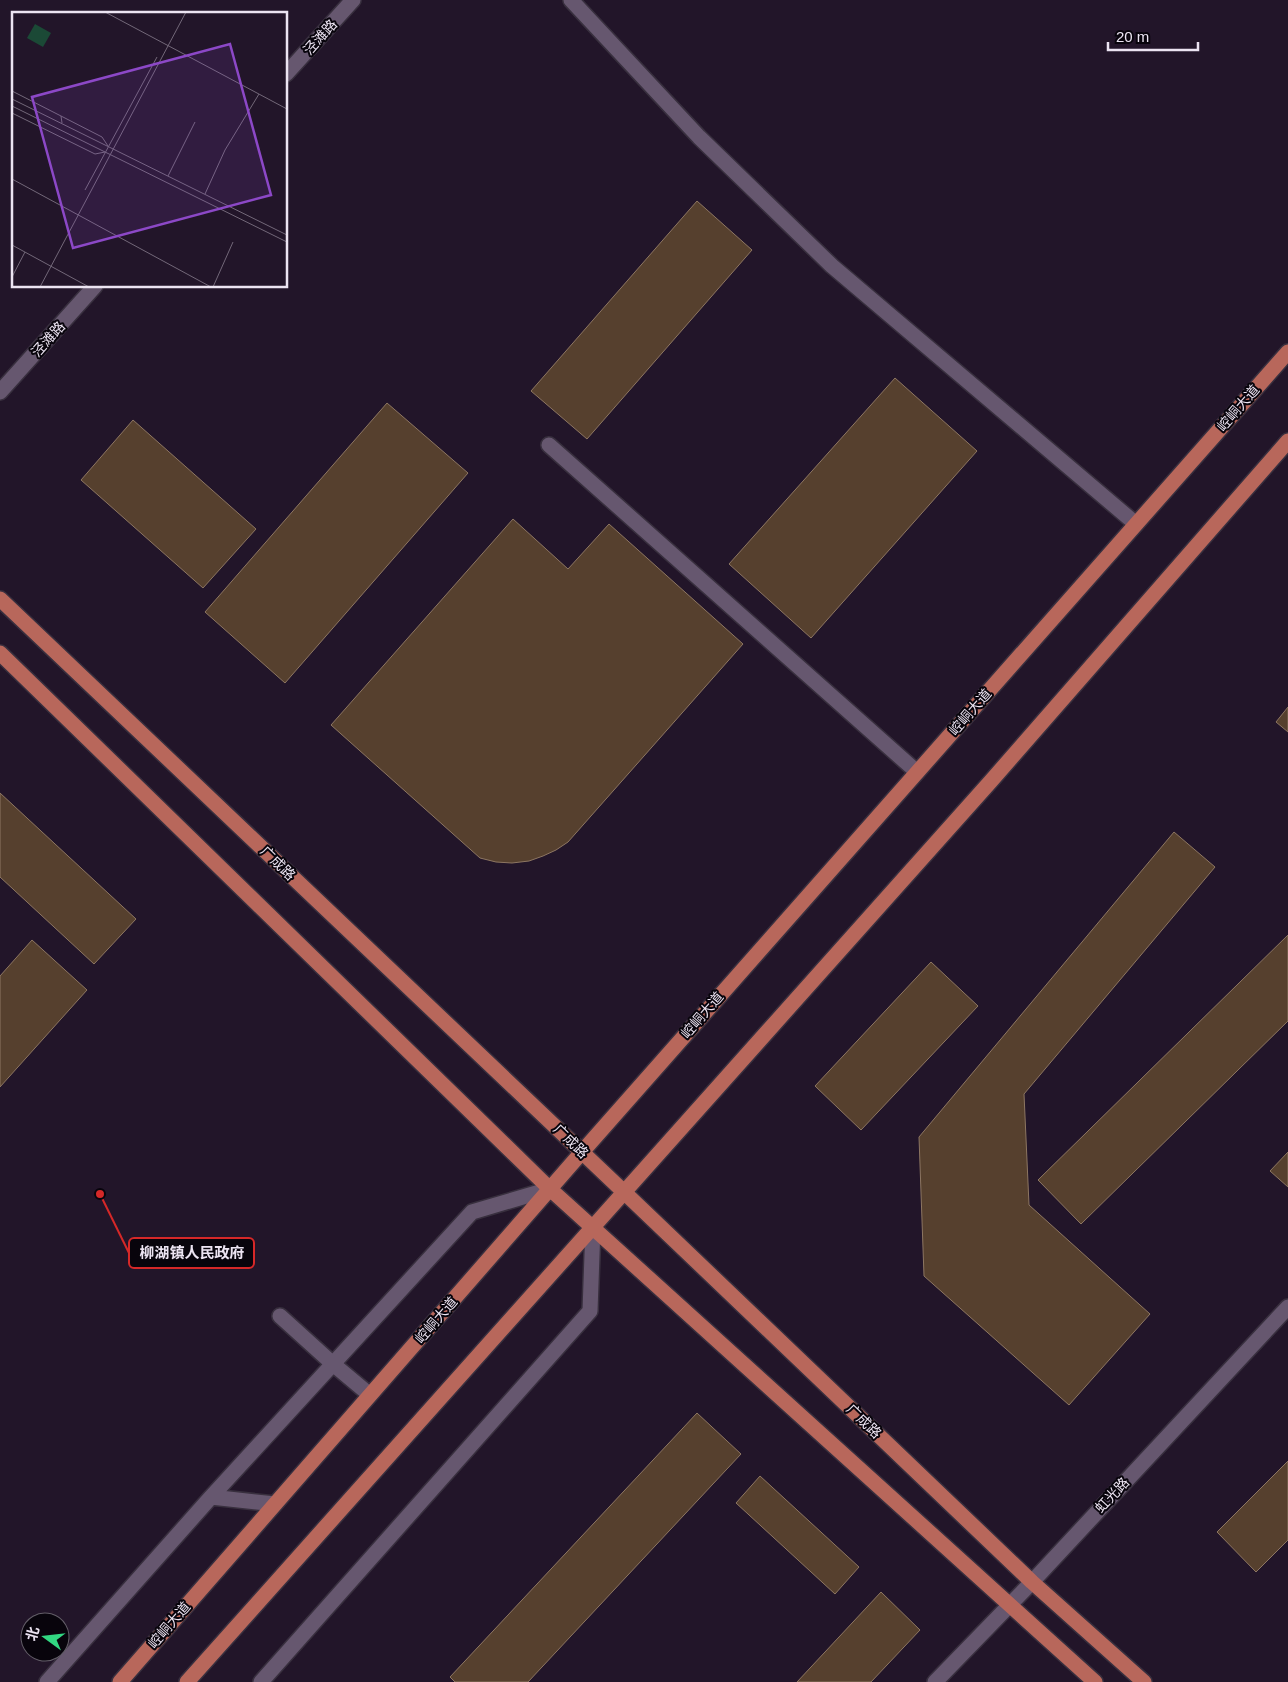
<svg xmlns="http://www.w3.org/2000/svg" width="1288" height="1682" font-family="Helvetica,'Noto Sans SC',sans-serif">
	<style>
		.building { fill: #56402e; stroke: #8d7662 }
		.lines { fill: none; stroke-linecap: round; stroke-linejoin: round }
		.minor-casing { stroke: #382f3e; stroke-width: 18 }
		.major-casing { stroke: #382f3e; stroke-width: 18 }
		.minor { stroke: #66576f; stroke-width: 15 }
		.major { stroke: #b8675b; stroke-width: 15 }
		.labels { text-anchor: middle; stroke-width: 4; stroke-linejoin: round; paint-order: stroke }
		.street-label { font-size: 14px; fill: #ece4f2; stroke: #08040c }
		.inset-road { fill: none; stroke: #736879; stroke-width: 1 }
		.view { fill: #8c48c7; fill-opacity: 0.15; stroke: #8c48c7; stroke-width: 2.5 }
		.inset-edge { fill: none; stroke: #ece4f2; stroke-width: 2.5 }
		.leader { fill: none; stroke: #d62828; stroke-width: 2 }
		.callout-dot { fill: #d62828; stroke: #08040c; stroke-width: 2 }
		.callout { fill: #08040c; stroke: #d62828; stroke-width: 2 }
		.callout-label { font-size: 15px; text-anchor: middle; font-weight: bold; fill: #ece4f2 }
	</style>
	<rect width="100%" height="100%" fill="#221529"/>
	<path class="building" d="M697,201L752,250L587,439L531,391Z
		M895,378L977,451L811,638L729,564Z
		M387,403L468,473L285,683L205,612Z
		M133,420L256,529L203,588L81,480Z
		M513,519L568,569L609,524L743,644L568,842L556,850L543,856L529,861L512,863L496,862L480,858L331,725Z
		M1288,707V732L1276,722Z
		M0,793L136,919L94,964L0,877Z
		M1174,832L1215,867L1024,1094L1029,1205L1150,1314L1069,1405L924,1276L919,1137Z
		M1288,935V1021L1081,1224L1038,1180Z
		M32,940L87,990L0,1087V976Z
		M931,962L978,1006L861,1130L815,1086Z
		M1288,1152V1187L1270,1171Z
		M697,1413L741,1454L528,1682H455L450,1677Z
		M1288,1461V1540L1256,1572L1217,1532Z
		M760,1476L859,1567L835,1594L736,1503Z
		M881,1592L920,1630L871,1682H797Z"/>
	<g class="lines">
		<defs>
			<path id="minor" d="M571,0L699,137L832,266L1136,524
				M286,74L353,0
				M0,392L95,286
				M549,445L917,772
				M280,1316L333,1364L370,1395
				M211,1497L472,1212L550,1189
				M47,1682L211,1497L275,1504
				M261,1682L590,1311L593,1227
				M935,1682L1032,1582L1288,1307"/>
			<path id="major" d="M0,599L624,1192L1032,1582L1144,1682
				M0,653L550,1189L1095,1682
				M120,1682L582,1152L1288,352
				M187,1682L991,781L1288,441"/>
		</defs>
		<use href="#minor" class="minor-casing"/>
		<use href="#major" class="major-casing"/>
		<use href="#minor" class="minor"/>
		<use href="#major" class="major"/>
	</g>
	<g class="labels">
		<g class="street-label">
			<text transform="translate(320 37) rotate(-48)" y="5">泾滩路</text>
			<text transform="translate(48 339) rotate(-48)" y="5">泾滩路</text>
			<text transform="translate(1238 408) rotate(-49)" y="5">崆峒大道</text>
			<text transform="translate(970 712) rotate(-49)" y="5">崆峒大道</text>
			<text transform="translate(278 863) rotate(44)" y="5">广成路</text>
			<text transform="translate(702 1015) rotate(-49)" y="5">崆峒大道</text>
			<text transform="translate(571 1141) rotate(44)" y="5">广成路</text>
			<text transform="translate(436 1320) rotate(-49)" y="5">崆峒大道</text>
			<text transform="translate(864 1421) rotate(44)" y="5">广成路</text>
			<text transform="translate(1112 1495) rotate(-47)" y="5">虹光路</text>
			<text transform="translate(169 1625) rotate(-49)" y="5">崆峒大道</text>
		</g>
	</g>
	<g transform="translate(12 12)">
		<rect width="275" height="275" fill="#221529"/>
		<path d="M23,12L39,21L31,35L15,26Z" fill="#1b4936"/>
		<path class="inset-road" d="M93,0L275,97M0,79L49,104L50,111M0,87L275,223M0,94L275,230M0,101L83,142L93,140M49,104L90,125L96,134M156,164L183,110M0,167L199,275M73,178L145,45M193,182L213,138L247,82M0,233L77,275M0,265L13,240M28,275L174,0M201,275L221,230"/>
		<path class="view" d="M218,32L259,183L61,236L20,85Z"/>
		<rect width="275" height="275" class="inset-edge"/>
	</g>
	<path class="leader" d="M100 1194L129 1253"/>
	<circle class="callout-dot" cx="100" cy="1194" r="5"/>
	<rect class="callout" x="129" y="1238" width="125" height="30" rx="5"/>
	<g class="callout-label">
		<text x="192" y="1258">柳湖镇人民政府</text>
	</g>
	<g transform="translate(45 1637) rotate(285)"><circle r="24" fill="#08040c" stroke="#635e68"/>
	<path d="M0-4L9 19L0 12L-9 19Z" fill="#32d882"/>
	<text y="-8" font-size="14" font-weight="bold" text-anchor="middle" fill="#ece4f2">北</text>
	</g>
	<path d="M1108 42v8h90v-8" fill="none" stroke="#ece4f2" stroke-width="2.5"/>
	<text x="1116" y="42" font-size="15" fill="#ece4f2" stroke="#08040c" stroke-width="4" paint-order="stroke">20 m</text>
</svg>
